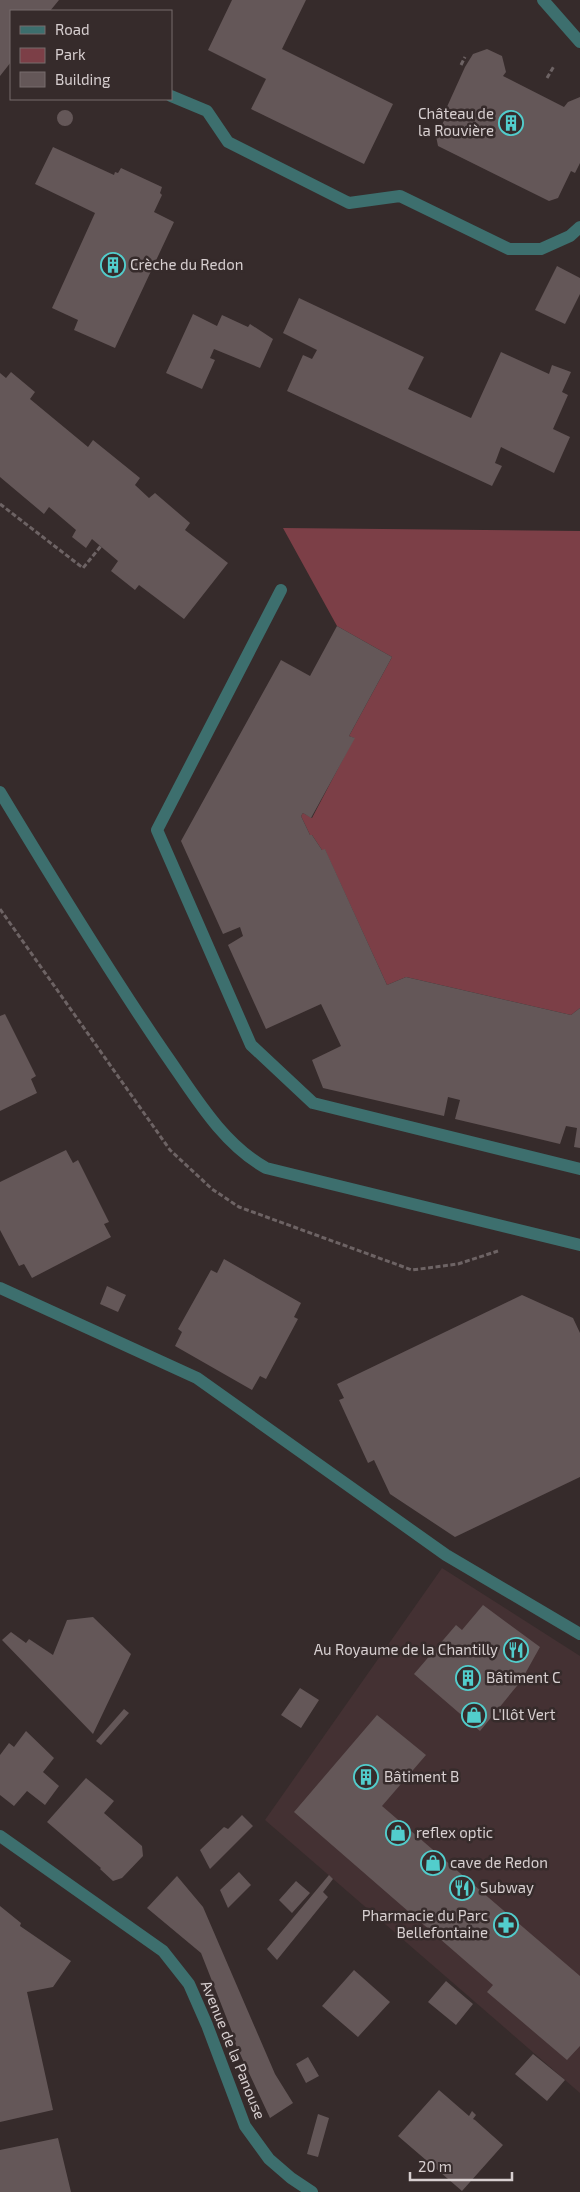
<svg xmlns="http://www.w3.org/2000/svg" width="580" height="2192" font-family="'Exo 2',sans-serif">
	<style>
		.built { fill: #443133 }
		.green { fill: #7c3f47 }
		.building { fill: #645758 }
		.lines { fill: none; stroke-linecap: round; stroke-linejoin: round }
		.path { stroke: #6d6364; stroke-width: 3; stroke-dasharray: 5 2.5; stroke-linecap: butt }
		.minor { stroke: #3d6f6e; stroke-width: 12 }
		.labels { text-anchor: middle; stroke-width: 5; stroke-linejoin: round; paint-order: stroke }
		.poi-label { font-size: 15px; fill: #d7cfd0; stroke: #362b2b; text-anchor: start }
		.street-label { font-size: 15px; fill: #d7cfd0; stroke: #362b2b }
	</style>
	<rect width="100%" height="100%" fill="#362b2b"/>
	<path class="built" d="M442,1568L580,1656V2093L265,1820Z"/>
	<path class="green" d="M283,528L580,531V1008L571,1015L406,977L387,985L325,850H322L312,835H310L301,816L303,813L312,818L354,738L349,736L392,657L337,626Z"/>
	<path class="building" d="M0,0H59L50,11H11V62L0,76Z
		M232,0H306L282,49L393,104L364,164L251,109L266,79L208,50Z
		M487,49L502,56L506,72L503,76L564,107L568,102L580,97V163L575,173L571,171L558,198L549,201L438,146L436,136L449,111L446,109L465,67L473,54Z
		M57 118a8 8 0 1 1 16 0a8 8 0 1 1-16 0Z
		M53,147L114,175L115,172L118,173L121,168L162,187L160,193L162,195L154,212L174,222L115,348L74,330L78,320L52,308L95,213L35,184Z
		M557,266L580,278V294L565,324L535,310Z
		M299,298L424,357L408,389L471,418L501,352L549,374L552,365L571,372L562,392L568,395L553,429L570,437L554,473L501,447L495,463L502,466L492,486L287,391L303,355L312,359L317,350L283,333Z
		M193,314L217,326L222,315L248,327L250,324L273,339L260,368L214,349L210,358L215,360L202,389L166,373Z
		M11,372L35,392L30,399L88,447L93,440L140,478L135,485L149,498L155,493L190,523L185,530L228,563L184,619L139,585L135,590L111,571L118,561L92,539L86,548L72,537L76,530L49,507L44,514L0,477V373L6,378Z
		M337,626L392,657L349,736L355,738L311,818L303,813L301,816L310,835H312L322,850L325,849L387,985L406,977L571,1015L580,1008V1148L574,1147L577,1128L566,1126L560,1144L455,1119L460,1100L448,1097L444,1116L323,1088L312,1060L341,1046L321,1004L266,1029L228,945L243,936L240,927L223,934L181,841L281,660L310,676Z
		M5,1014L36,1076L31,1079L37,1093L0,1111V1016Z
		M66,1150L73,1163L78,1160L109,1222L104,1224L111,1237L32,1278L24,1264L19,1266L0,1230V1182Z
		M224,1259L301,1303L294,1317L298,1319L266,1379L260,1376L252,1390L175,1346L182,1332L178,1329L211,1270L217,1273Z
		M107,1286L126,1295L118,1312L100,1304Z
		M522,1295L573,1318L580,1333V1477L455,1537L390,1494L374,1460L368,1463L339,1400L344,1398L337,1384Z
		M483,1605L540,1647L521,1681L480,1731L414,1674L456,1625L462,1630Z
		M93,1617L131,1654L93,1734L2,1640L11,1632L26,1643L29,1639L53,1655L67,1620Z
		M300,1688L319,1700L301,1728L281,1715Z
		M124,1709L129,1713L101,1745L96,1741Z
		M377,1715L426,1755L382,1806L580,1976V2046L567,2060L487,1992L493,1985L294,1812Z
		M26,1731L54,1758L43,1772L59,1786L45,1805L27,1791L14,1806L0,1795V1755L9,1743L14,1747Z
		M86,1778L114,1801L104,1813L142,1846L143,1856L122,1878L113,1881L100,1869L101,1868L47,1822Z
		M242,1815L253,1826L210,1869L200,1850L224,1827L228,1829Z
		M239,1872L251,1885L228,1908L220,1890Z
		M329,1875L333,1879L323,1892L328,1897L277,1960L267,1949Z
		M177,1876L203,1907L275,2074L293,2103L270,2118L235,2043L236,2042L201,1953L147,1908Z
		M296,1881L310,1893L292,1913L279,1900Z
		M0,1906L21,1923L20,1926L71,1961L53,1987L27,1992L53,2110L0,2122Z
		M354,1970L390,2002L358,2037L322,2006Z
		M446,1981L473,2004L456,2025L428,2002Z
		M533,2054L565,2080L547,2101L515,2074Z
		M308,2057L319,2076L306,2083L296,2064Z
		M439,2090L469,2116L472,2111L476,2115L473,2119L475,2120L503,2145L462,2191L398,2136Z
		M318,2114L329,2118L318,2157L307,2154Z
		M58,2138L71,2192H0V2150Z"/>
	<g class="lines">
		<path class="path" d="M461,65L465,57
			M547,78L554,66
			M0,504L83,568L101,546
			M0,909L170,1150L212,1189L239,1207L412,1270L458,1264L498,1251"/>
		<path class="minor" d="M543,0L580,42
			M171,96L207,111L228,142L349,203L400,196L509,249H541L570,236L580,227
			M281,590L157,830L251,1045L313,1103L580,1169
			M0,792C53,880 106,967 164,1052C193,1093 221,1143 266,1168L580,1245
			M0,1288L197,1378L446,1555L580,1634
			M0,1836L163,1951L189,1984L207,2025L245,2126L269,2159L291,2178L312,2192"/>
	</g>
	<defs>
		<symbol id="building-ring" viewBox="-11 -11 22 22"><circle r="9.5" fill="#362b2b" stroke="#52cdcc" stroke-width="1.5"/><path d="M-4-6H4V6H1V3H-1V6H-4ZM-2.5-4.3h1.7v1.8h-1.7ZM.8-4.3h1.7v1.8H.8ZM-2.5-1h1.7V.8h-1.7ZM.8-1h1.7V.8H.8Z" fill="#52cdcc"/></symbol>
		<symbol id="restaurant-ring" viewBox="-11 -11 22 22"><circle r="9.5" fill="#362b2b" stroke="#52cdcc" stroke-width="1.5"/><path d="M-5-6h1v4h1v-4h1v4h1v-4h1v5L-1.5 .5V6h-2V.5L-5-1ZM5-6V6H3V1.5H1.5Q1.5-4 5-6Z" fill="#52cdcc"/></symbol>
		<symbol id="shop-ring" viewBox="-11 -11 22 22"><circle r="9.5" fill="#362b2b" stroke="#52cdcc" stroke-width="1.5"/><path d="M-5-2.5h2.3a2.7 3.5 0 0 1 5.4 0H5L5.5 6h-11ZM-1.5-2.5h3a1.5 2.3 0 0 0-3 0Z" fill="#52cdcc"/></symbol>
		<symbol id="pharmacy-ring" viewBox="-11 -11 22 22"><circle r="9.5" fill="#362b2b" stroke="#52cdcc" stroke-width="1.5"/><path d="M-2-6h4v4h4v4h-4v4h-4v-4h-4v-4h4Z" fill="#52cdcc"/></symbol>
	</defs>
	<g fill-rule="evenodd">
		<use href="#building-ring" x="497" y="109" width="28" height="28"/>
		<use href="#building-ring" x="99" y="251" width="28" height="28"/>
		<use href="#restaurant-ring" x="502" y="1636" width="28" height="28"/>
		<use href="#building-ring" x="454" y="1664" width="28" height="28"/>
		<use href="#shop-ring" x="460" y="1701" width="28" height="28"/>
		<use href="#building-ring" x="352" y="1763" width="28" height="28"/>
		<use href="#shop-ring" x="384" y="1819" width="28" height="28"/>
		<use href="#shop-ring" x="419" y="1849" width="28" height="28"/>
		<use href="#restaurant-ring" x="448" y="1874" width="28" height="28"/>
		<use href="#pharmacy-ring" x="492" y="1911" width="28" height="28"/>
	</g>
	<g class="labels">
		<g class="poi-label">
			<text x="494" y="119" text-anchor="end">Château de<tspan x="494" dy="17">la Rouvière</tspan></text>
			<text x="130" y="270">Crèche du Redon</text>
			<text x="498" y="1655" text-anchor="end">Au Royaume de la Chantilly</text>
			<text x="486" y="1683">Bâtiment C</text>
			<text x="492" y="1720">L'Ilôt Vert</text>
			<text x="384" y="1782">Bâtiment B</text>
			<text x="416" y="1838">reflex optic</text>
			<text x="450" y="1868">cave de Redon</text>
			<text x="480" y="1893">Subway</text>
			<text x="488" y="1921" text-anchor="end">Pharmacie du Parc<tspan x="488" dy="17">Bellefontaine</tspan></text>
		</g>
		<g class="street-label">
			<text transform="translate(233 2050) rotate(68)" y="5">Avenue de la Panouse</text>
		</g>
	</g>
	<rect x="10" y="10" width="162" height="90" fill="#362b2b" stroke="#766d6d"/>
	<rect x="20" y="26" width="25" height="8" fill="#3d6f6e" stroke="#766d6d"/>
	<text x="55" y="35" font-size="15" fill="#d7cfd0">Road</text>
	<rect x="20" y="48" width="25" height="15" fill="#7c3f47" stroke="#766d6d"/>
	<text x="55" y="60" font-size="15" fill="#d7cfd0">Park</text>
	<rect x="20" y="72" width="25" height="15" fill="#645758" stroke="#766d6d"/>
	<text x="55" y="85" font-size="15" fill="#d7cfd0">Building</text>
	<path d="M410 2172v8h102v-8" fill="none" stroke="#d7cfd0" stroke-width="2.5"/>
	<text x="418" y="2172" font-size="15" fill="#d7cfd0" stroke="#362b2b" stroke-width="4" paint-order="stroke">20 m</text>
</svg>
